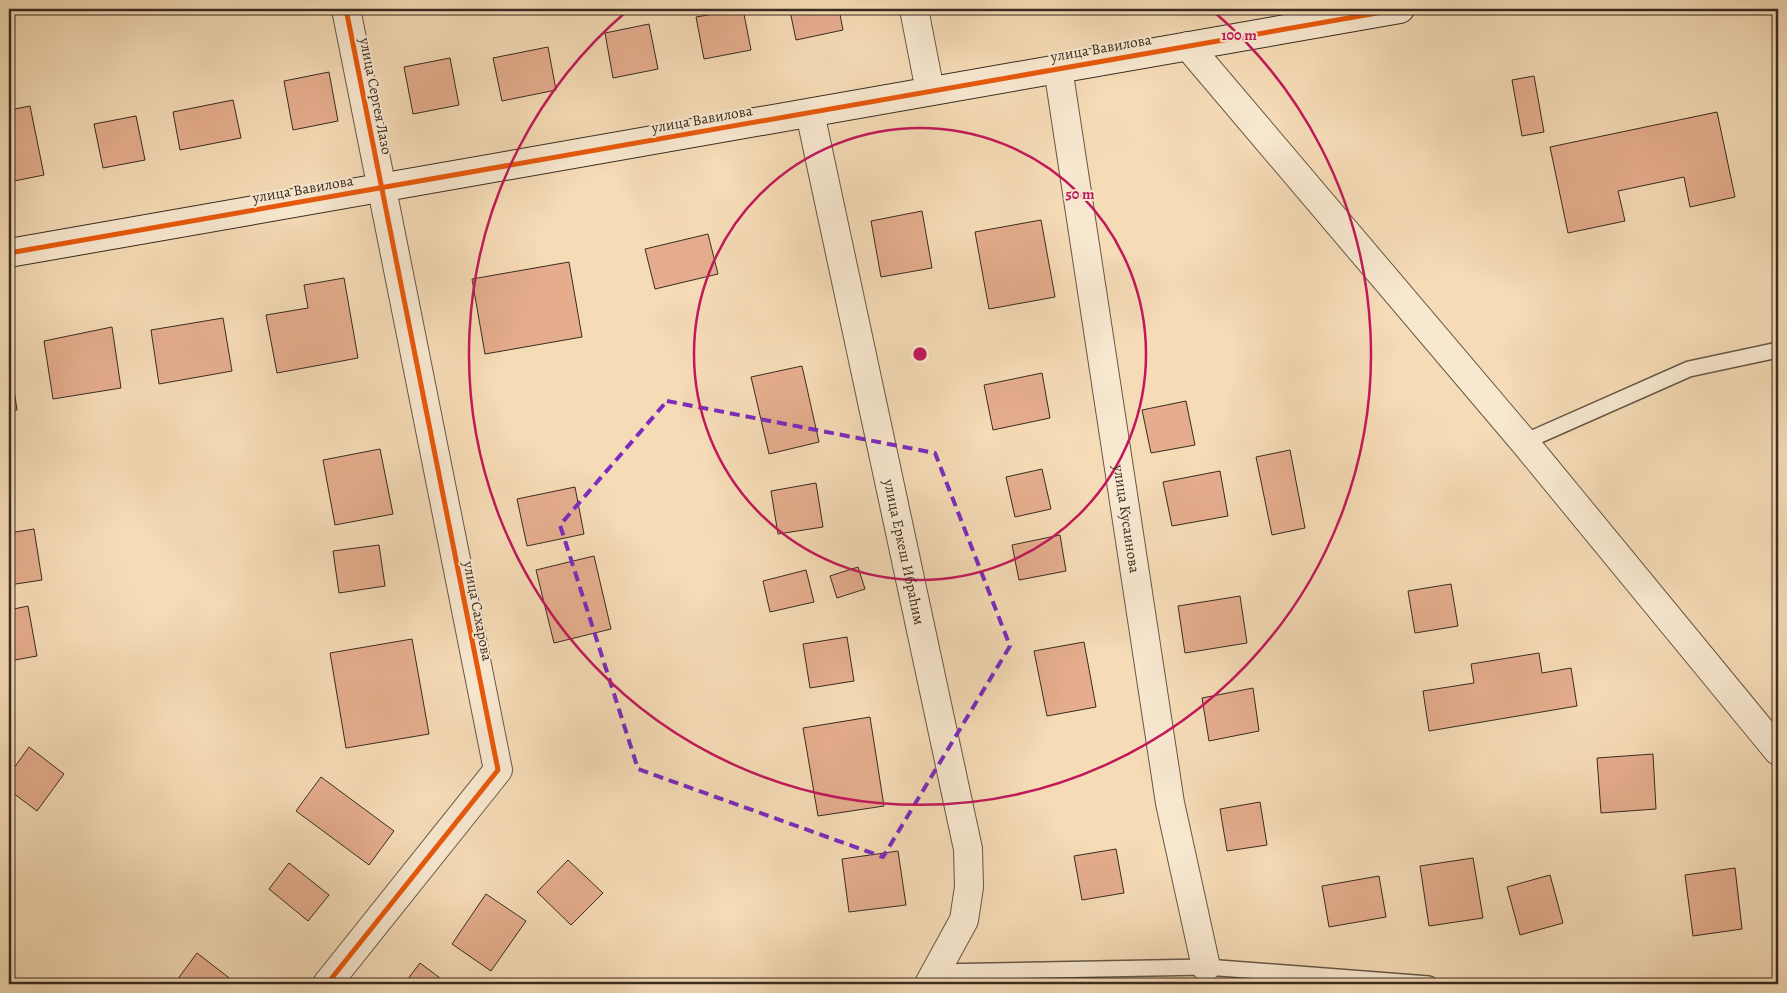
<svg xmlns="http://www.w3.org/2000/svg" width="1787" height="993" font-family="Alegreya,serif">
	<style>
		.building { fill: #e5ad8e; stroke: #392b20 }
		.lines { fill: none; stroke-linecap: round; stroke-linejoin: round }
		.lane-casing { stroke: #685746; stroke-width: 18 }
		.street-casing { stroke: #685746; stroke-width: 30 }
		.secondary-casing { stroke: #392b20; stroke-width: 30 }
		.lane { stroke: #f8e8d0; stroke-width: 15 }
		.street { stroke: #f8e8d0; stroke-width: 28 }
		.secondary { stroke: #f8e8d0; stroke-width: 28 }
		.cycleway-casing { stroke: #f8e8d0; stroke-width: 8 }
		.cycleway { stroke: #e8590c; stroke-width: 5 }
		.marked { fill: none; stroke: #7b2cbf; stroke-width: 4; stroke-dasharray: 10 6; stroke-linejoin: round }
		.ring { fill: none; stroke: #c2185b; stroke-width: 2.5 }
		.labels { text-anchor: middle; stroke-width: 4; stroke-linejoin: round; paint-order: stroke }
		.street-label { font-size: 15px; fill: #392b20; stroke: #f8e8d0 }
		.centre { fill: #c2185b; stroke: #f8e8d0; stroke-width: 2.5 }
		.ring-label { font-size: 15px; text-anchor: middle; font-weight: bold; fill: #c2185b; stroke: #f8e8d0; stroke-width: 4; stroke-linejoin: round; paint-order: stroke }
	</style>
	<rect width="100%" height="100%" fill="#f5dbb6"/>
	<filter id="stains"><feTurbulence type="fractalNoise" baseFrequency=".004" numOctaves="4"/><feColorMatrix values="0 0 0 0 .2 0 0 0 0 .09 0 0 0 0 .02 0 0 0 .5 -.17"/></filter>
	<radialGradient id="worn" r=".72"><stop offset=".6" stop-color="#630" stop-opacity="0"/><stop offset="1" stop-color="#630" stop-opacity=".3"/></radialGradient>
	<path class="building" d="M743,9L751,50L704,59L696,17Z
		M800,9H839L843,30L796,40L790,11Z
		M1090,9H1108L1091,12Z
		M649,24L658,69L613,78L605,33Z
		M548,47L556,90L502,101L493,58Z
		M450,58L459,105L413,114L404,67Z
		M329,72L338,121L293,130L284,81Z
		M1534,76L1544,132L1522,136L1512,80Z
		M233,100L241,138L180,150L173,112Z
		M30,106L44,175L9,182V110Z
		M1717,112L1735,197L1690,207L1684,177L1618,191L1625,221L1568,233L1550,147Z
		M136,116L145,160L103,168L94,124Z
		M922,211L932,268L881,277L871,221Z
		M1041,220L1055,297L989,309L975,232Z
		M708,234L718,274L655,289L645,249Z
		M569,262L582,337L485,354L472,279Z
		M344,278L358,358L277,373L266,315L308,308L304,285Z
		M223,318L232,371L159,384L151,330Z
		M112,327L121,388L53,399L44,341Z
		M9,355L17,410L9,411Z
		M802,366L819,442L769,454L751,377Z
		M1042,373L1050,418L993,430L984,385Z
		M1186,401L1195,445L1151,453L1142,410Z
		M380,449L393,514L335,525L323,460Z
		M1290,450L1305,528L1272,535L1256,457Z
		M1042,469L1051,509L1015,517L1006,477Z
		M1220,471L1228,516L1172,526L1163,482Z
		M816,483L823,527L778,534L771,491Z
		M575,487L584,534L527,546L517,499Z
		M34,529L42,580L9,585V533Z
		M1060,535L1066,571L1019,580L1012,545Z
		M379,545L385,586L339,593L333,551Z
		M594,556L611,629L554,643L536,570Z
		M858,567L865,589L837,598L830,576Z
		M806,570L814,602L770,612L763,581Z
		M1451,584L1458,626L1415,633L1408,591Z
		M1240,596L1247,643L1185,653L1178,606Z
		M28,606L37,656L9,661V610Z
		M847,637L854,681L810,688L803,644Z
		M412,639L429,734L346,748L330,653Z
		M1084,642L1096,707L1047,716L1034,651Z
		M1539,653L1542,673L1571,668L1577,706L1429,731L1423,691L1474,683L1471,664Z
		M1253,688L1259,731L1209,741L1202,698Z
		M870,717L884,806L818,816L803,728Z
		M29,747L64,774L37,811L9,790V775Z
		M1653,754L1656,809L1601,813L1597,758Z
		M321,777L394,831L369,865L296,811Z
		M1260,802L1267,845L1227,851L1220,809Z
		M1116,849L1124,893L1082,900L1074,856Z
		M898,851L906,905L849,912L842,859Z
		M1473,858L1483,918L1429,926L1420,866Z
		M568,860L603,893L571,925L537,892Z
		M289,863L329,895L308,921L269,889Z
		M1735,868L1742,929L1693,936L1685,875Z
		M1550,875L1563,923L1520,935L1507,887Z
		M1379,876L1386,917L1329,927L1322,886Z
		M486,894L526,921L491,971L452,944Z
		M197,953L237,984H174Z
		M420,963L448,984H404Z"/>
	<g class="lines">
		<defs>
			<path id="lane" d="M1524,442L1689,369L1778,350
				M936,972L1206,967L1429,984"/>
			<g id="street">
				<path d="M914,9L930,91"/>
				<path d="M1188,46L1524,442L1778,751"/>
				<path id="s1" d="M1058,68L1170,803L1206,967"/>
				<path id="s2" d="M810,113L968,849L969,887L964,920L929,984"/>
				<path d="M327,984L498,770L346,9"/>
			</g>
			<path id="secondary" d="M9,253L1400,9"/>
		</defs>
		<use href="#lane" class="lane-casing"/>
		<use href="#street" class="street-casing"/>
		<use href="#secondary" class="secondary-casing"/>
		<use href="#lane" class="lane"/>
		<use href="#street" class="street"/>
		<use href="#secondary" class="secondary"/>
		<defs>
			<path id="cycleway" d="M9,253L1400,9
				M327,984L498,770L346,9"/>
		</defs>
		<use href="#cycleway" class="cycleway-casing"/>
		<use href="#cycleway" class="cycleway"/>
	</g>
	<path class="marked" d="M667,401L935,453L1010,646L883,857L638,769L560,525Z"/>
	<g class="ring">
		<circle cx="920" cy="354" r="226"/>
		<path d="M1213 11A451 451 0 1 1 627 11"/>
	</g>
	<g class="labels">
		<g class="street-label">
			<text transform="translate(1101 48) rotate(-10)" y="5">улица Вавилова</text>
			<text transform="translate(376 96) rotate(79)" y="5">улица Сергея Лазо</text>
			<text transform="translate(702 119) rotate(-10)" y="5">улица Вавилова</text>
			<text transform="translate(303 189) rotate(-10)" y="5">улица Вавилова</text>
			<text dy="5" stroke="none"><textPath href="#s1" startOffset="456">улица Кусаинова</textPath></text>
			<text dy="5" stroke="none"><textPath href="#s2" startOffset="449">улица Еркеш Ибраһим</textPath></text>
			<text transform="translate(478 611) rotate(79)" y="5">улица Сахарова</text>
		</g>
	</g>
	<circle cx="920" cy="354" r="8" class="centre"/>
	<g class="ring-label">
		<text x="1239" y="40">100 m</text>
		<text x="1080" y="199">50 m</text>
	</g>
	<rect width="1787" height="993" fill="none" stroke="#f5dbb6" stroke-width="30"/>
	<rect x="10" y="10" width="1767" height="973" fill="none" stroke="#392b20" stroke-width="2.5"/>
	<rect x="15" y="15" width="1757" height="963" fill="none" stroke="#392b20"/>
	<rect width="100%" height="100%" filter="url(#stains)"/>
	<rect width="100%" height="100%" fill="url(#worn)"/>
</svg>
